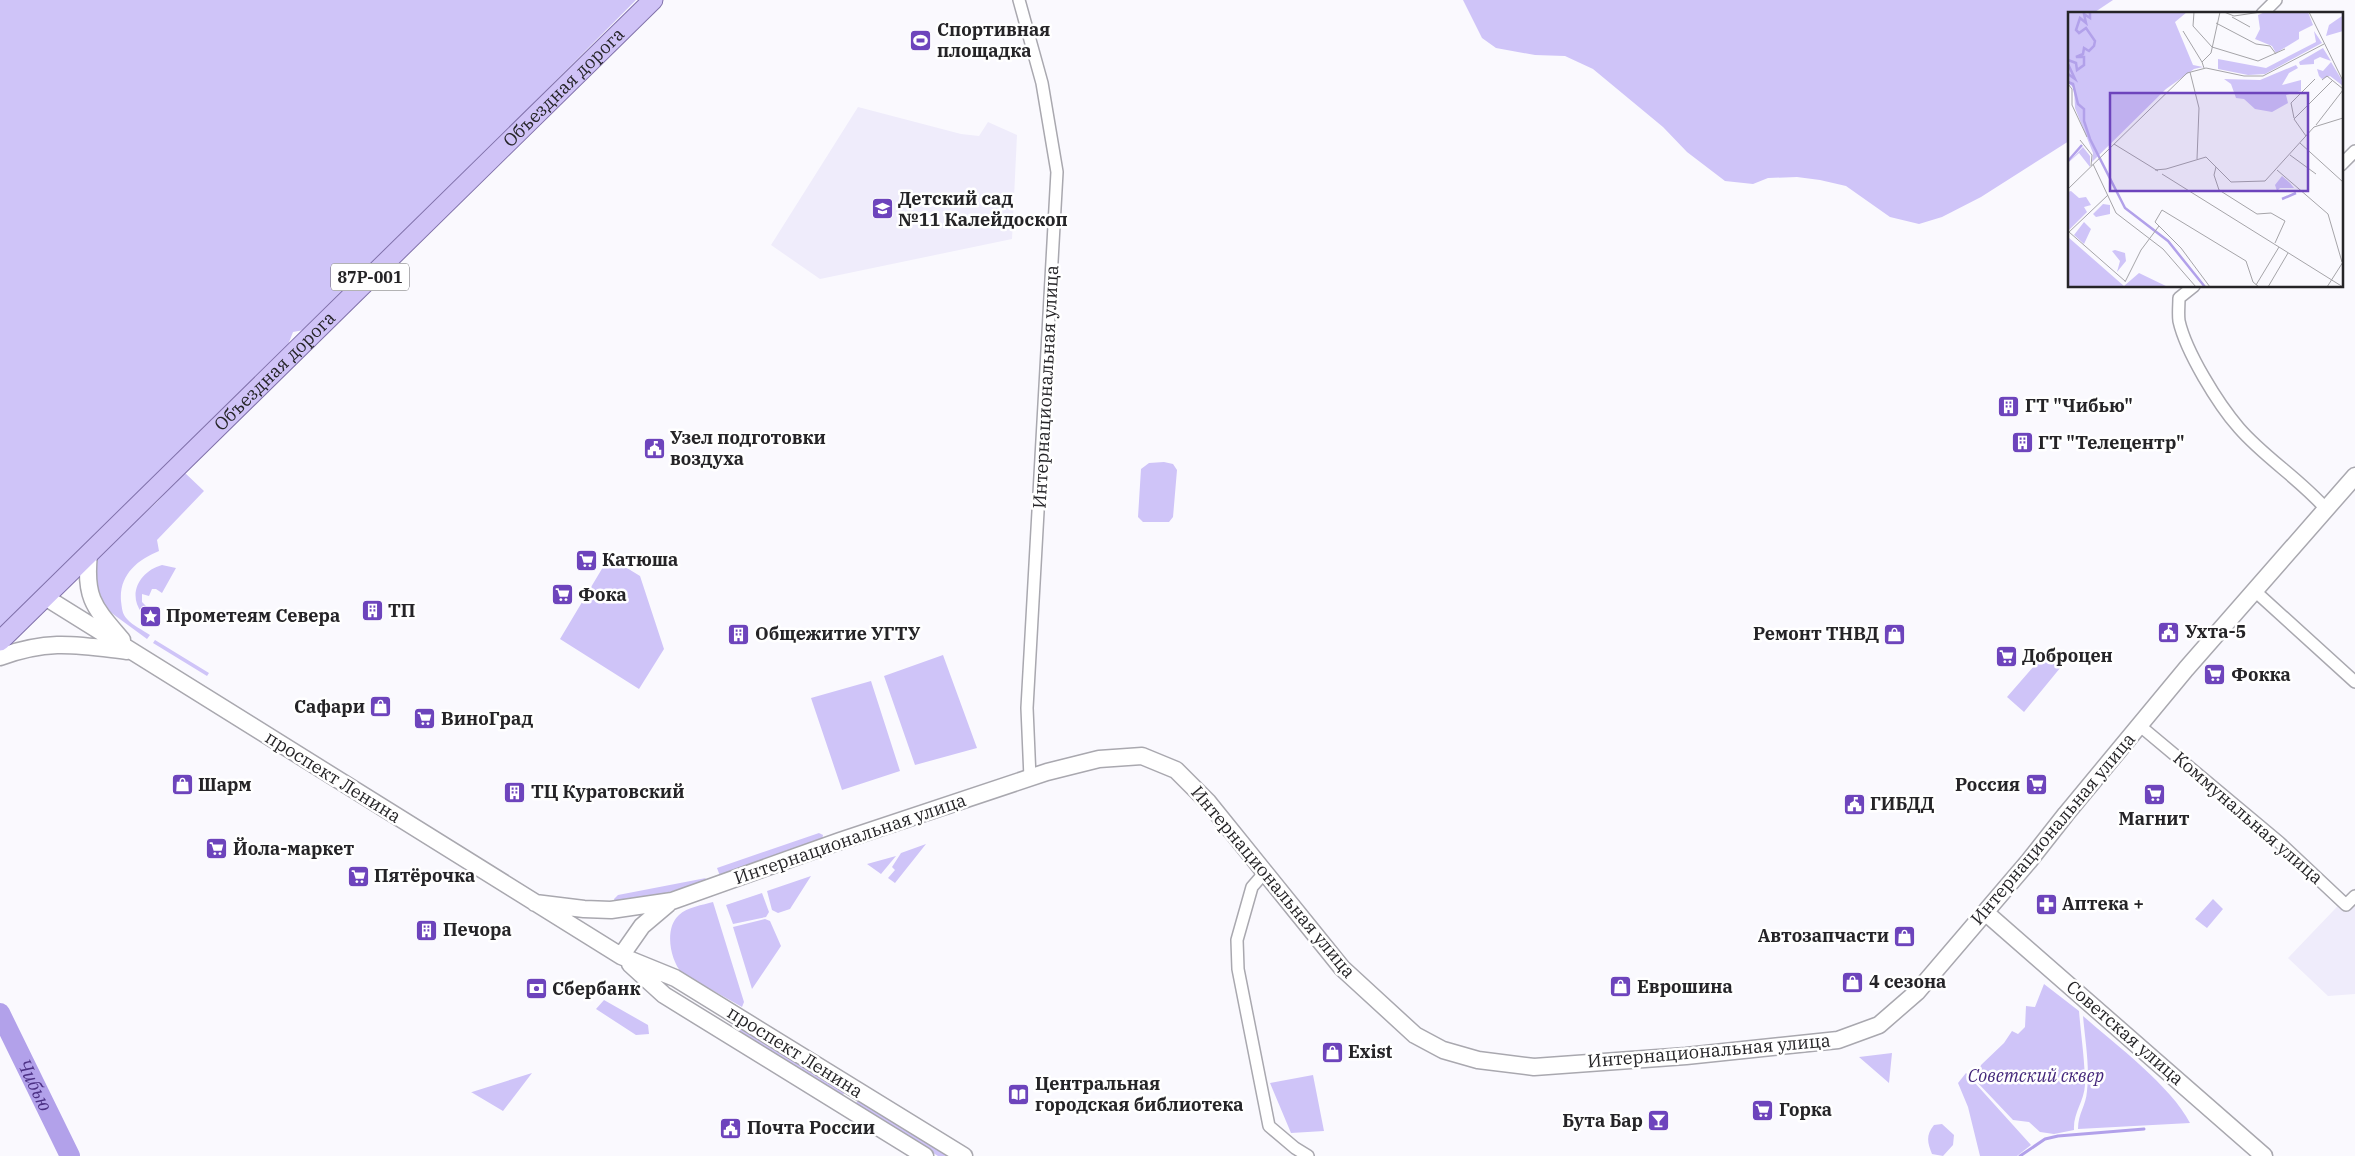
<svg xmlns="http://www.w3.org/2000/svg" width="2355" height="1156" font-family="'IBM Plex Serif',serif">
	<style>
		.built { fill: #efecfb }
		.green { fill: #cfc4f8 }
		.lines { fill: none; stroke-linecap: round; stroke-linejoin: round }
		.stream { stroke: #b2a1ea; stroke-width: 3 }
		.river { stroke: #b2a1ea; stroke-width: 20 }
		.street-casing { stroke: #a9a8af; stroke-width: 14 }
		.secondary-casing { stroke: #a9a8af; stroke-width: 19 }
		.primary-casing { stroke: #8071aa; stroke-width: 21 }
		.street { stroke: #fff; stroke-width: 11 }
		.secondary { stroke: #fff; stroke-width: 16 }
		.primary { stroke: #d0c3f7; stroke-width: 19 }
		.labels { text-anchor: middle; stroke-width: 5; stroke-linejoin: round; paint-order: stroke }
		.shield { fill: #fff; stroke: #666668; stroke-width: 1 }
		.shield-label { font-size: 16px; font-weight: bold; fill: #252427 }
		.poi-label { font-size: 18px; font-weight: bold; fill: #252427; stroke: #fff; text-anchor: start }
		.street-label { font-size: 18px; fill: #252427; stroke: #fff }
		.park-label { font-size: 18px; font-style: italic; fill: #44277b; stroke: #fff }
		.water-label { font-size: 19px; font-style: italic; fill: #4c3084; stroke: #fff }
		.inset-river { fill: none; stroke: #b2a1ea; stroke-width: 2.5 }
		.inset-road { fill: none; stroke: #a5a4a8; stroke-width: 1 }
		.view { fill: #6d44bc; fill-opacity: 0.15; stroke: #6d44bc; stroke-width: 2.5 }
		.inset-edge { fill: none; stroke: #252427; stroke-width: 2.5 }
	</style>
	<rect width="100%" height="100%" fill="#faf9fe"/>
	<path class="built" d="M858,107L961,134L979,136L988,122L1017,135L1012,239L820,279L771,245Z
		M2355,888V994L2328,996L2288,958Z"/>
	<path class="green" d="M0,0H636L309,329L293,332L286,350L0,634Z
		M1463,0H2113L2092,14H2069V141L1981,197L1942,217L1919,224L1890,217L1846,186L1820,180L1797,177L1768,178L1753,184L1725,181L1687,152L1663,127L1593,69L1565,56L1535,55L1496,48L1482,38Z
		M1164,462L1173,464L1177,470L1173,517L1169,522H1143L1138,517L1141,469L1149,463Z
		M184,472L204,491L157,540L159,551C137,560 119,575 121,601C122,608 122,614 127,619C133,626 143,630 150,635L147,639L102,606L90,567L94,559L157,502Z
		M609,557L640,576L664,649L639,689L560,639Z
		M162,565L176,568L162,593L156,589H152L149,596L142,594V602L150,610L142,613C127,594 140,571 162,565Z
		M155,640L209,673L207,676L153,643Z
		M2047,651L2065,662L2024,712L2007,697Z
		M943,655L977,748L915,765L884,676Z
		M871,681L900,771L842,790L811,698Z
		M819,833L823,835L822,840L720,876L717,868Z
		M926,844L895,883L888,878L895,870L892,867L901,853Z
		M896,856L881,874L867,864Z
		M811,876L790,909L778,913L772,910L767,891Z
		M706,878L702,883L658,895L615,902L614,899L618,895Z
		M762,893L769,912L766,917L733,924L726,905Z
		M2213,899L2223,909L2207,928L2195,919Z
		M713,902L744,1002L742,1007L682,973C670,960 664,928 679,915C687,907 703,905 713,902Z
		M765,919L770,921L781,946L752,989L733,927Z
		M2044,984L2079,1011C2081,1036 2085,1061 2085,1085C2084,1102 2073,1113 2074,1130L2054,1134L2040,1132L2029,1122L2013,1120L1976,1081L1981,1065L2004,1043L2012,1031L2018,1034L2025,1027L2026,1006L2035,1007Z
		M604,1000L648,1025L649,1034L636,1035L596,1009Z
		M2083,1016C2116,1045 2171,1086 2190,1123L2078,1129C2078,1113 2086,1106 2087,1091C2090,1067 2085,1040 2083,1016Z
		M739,1025L845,1091L842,1097L735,1031Z
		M1892,1053L1889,1083L1859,1057Z
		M532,1073L503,1111L471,1092H472Z
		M1966,1073L2031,1145L2017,1156H1980L1968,1107L1958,1083Z
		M1313,1075L1324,1131L1291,1133L1270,1083Z
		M859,1098L952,1156H938L855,1105Z
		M1942,1124L1954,1135L1953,1145L1943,1156L1932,1154C1927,1142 1926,1135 1934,1125Z"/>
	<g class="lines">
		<path class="stream" d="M2020,1156L2045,1139L2058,1136L2144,1129"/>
		<path class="river" id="s1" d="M0,1013L70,1156"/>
		<defs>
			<path id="street" d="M1019,0L1042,83L1057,172L1027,708L1030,778
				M2262,14L2276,0
				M2341,165L2355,151
				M2194,286L2179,298C2179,305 2178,314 2179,321C2186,352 2218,404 2239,428C2265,458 2300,479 2326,509
				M2256,592L2355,682
				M2139,725L2279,842L2346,905L2355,896
				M1265,872L1252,887L1237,940L1238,969L1269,1126L1295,1148L1308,1156"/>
			<path id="secondary" d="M89,554C84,599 95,608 122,640
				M45,597L621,956L675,978L964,1156
				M0,657C50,639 76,645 127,651
				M535,903L584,909L611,910L672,901L840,841L1047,772L1099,759L1142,756L1176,770L1208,802L1342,968L1415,1035L1443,1050L1478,1060L1534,1067L1686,1056L1838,1040L1879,1025L1917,992L2029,861L2066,814L2186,669L2355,476
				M1985,912L2264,1156
				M621,956L642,926L668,904
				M630,964L664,995L925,1156"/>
			<g id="primary">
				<path id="s2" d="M0,641L653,0"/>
			</g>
		</defs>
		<use href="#street" class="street-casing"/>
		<use href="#secondary" class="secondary-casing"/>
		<use href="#primary" class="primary-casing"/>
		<use href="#street" class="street"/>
		<use href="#secondary" class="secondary"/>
		<use href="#primary" class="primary"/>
	</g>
	<defs>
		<symbol id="stadium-square" viewBox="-11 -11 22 22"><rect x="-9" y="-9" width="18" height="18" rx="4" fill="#6d44bc" stroke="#fff"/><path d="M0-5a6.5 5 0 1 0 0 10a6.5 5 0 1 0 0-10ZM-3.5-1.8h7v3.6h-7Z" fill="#fff"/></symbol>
		<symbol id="school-square" viewBox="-11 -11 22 22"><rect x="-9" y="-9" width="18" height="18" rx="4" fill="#6d44bc" stroke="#fff"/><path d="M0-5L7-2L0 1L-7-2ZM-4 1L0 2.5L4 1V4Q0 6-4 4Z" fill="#fff"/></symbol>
		<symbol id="building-square" viewBox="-11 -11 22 22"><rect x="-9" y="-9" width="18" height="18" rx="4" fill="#6d44bc" stroke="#fff"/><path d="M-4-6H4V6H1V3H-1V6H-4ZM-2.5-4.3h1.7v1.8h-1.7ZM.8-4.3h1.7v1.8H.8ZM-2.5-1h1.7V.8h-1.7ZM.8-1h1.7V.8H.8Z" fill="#fff"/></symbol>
		<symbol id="civic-square" viewBox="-11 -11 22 22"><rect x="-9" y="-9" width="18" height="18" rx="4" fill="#6d44bc" stroke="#fff"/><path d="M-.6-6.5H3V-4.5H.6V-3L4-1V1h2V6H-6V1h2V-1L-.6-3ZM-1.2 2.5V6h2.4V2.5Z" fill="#fff"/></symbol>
		<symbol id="supermarket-square" viewBox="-11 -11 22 22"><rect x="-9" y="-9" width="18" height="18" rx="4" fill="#6d44bc" stroke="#fff"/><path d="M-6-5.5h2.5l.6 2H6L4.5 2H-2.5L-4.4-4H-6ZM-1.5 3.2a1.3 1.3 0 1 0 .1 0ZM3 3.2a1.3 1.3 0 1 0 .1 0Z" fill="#fff"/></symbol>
		<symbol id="sight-square" viewBox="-11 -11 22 22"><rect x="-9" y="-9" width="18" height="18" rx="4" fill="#6d44bc" stroke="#fff"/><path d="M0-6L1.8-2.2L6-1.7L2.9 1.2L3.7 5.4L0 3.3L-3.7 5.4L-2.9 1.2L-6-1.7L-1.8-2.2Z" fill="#fff"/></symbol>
		<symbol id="shop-square" viewBox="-11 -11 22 22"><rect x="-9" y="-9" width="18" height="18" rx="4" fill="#6d44bc" stroke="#fff"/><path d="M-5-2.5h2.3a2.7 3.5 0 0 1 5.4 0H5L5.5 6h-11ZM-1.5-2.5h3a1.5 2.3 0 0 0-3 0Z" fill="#fff"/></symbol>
		<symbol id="pharmacy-square" viewBox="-11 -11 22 22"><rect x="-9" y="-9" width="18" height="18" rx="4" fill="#6d44bc" stroke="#fff"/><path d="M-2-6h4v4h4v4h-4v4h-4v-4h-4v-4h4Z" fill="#fff"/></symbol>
		<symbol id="bank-square" viewBox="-11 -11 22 22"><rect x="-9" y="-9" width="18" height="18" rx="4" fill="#6d44bc" stroke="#fff"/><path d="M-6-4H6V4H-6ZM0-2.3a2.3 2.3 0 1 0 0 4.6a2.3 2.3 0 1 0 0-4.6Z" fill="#fff"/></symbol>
		<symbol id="library-square" viewBox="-11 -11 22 22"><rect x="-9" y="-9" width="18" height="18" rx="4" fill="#6d44bc" stroke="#fff"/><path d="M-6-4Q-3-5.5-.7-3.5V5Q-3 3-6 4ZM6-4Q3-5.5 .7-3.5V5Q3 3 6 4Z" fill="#fff"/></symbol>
		<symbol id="bar-square" viewBox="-11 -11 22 22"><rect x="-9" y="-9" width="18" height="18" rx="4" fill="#6d44bc" stroke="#fff"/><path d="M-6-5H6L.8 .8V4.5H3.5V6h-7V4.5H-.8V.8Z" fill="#fff"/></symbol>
	</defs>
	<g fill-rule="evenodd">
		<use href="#stadium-square" x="908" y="28" width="25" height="25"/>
		<use href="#school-square" x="870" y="196" width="25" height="25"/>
		<use href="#building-square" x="1996" y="394" width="25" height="25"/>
		<use href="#building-square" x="2010" y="430" width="25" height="25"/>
		<use href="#civic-square" x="642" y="436" width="25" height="25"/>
		<use href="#supermarket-square" x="574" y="548" width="25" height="25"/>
		<use href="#supermarket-square" x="550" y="582" width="25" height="25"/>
		<use href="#building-square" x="360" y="598" width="25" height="25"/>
		<use href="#sight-square" x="138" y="604" width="25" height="25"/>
		<use href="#civic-square" x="2156" y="620" width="25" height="25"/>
		<use href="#building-square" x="726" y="622" width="25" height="25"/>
		<use href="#shop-square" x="1882" y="622" width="25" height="25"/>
		<use href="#supermarket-square" x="1994" y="644" width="25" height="25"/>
		<use href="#supermarket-square" x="2202" y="662" width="25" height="25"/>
		<use href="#shop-square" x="368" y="694" width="25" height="25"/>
		<use href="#supermarket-square" x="412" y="706" width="25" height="25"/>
		<use href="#shop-square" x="170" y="772" width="25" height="25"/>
		<use href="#supermarket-square" x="2024" y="772" width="25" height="25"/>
		<use href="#building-square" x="502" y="780" width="25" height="25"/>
		<use href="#supermarket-square" x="2142" y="782" width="25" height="25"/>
		<use href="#civic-square" x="1842" y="792" width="25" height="25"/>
		<use href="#supermarket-square" x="204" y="836" width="25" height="25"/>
		<use href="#supermarket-square" x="346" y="864" width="25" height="25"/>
		<use href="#pharmacy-square" x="2034" y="892" width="25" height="25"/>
		<use href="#building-square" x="414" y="918" width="25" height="25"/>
		<use href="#shop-square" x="1892" y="924" width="25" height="25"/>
		<use href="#shop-square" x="1840" y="970" width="25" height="25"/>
		<use href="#shop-square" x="1608" y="974" width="25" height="25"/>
		<use href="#bank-square" x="524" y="976" width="25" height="25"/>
		<use href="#shop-square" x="1320" y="1040" width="25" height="25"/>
		<use href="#library-square" x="1006" y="1082" width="25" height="25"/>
		<use href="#supermarket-square" x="1750" y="1098" width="25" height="25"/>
		<use href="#bar-square" x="1646" y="1108" width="25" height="25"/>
		<use href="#civic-square" x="718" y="1116" width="25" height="25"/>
	</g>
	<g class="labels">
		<rect class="shield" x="331" y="263.5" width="78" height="27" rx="4"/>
		<g class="shield-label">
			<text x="370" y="283">87Р-001</text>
		</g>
		<g class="poi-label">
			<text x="937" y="36">Спортивная<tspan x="937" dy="21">площадка</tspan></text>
			<text x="898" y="205">Детский сад<tspan x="898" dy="21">№11 Калейдоскоп</tspan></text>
			<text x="2025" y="412">ГТ "Чибью"</text>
			<text x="670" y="444">Узел подготовки<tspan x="670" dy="21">воздуха</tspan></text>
			<text x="2038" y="449">ГТ "Телецентр"</text>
			<text x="602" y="566">Катюша</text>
			<text x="578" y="601">Фока</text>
			<text x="388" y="617">ТП</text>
			<text x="166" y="622">Прометеям Севера</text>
			<text x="2185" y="638">Ухта-5</text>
			<text x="755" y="640">Общежитие УГТУ</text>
			<text x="1879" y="640" text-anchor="end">Ремонт ТНВД</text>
			<text x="2022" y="662">Доброцен</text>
			<text x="2231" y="681">Фокка</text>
			<text x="365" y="713" text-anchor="end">Сафари</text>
			<text x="441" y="725">ВиноГрад</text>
			<text x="198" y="791">Шарм</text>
			<text x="2020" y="791" text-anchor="end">Россия</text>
			<text x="531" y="798">ТЦ Куратовский</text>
			<text x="1870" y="810">ГИБДД</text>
			<text x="2154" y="825" text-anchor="middle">Магнит</text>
			<text x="233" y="855">Йола-маркет</text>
			<text x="374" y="882">Пятёрочка</text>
			<text x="2062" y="910">Аптека +</text>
			<text x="443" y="936">Печора</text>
			<text x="1889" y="942" text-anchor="end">Автозапчасти</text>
			<text x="1869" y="988">4 сезона</text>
			<text x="1637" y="993">Еврошина</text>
			<text x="552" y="995">Сбербанк</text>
			<text x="1348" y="1058">Exist</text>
			<text x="1035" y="1090">Центральная<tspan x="1035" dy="21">городская библиотека</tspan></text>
			<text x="1779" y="1116">Горка</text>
			<text x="1643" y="1127" text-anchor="end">Бута Бар</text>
			<text x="747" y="1134">Почта России</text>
		</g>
		<g class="street-label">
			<text dy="6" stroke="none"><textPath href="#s2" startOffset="790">Объездная дорога</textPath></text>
			<text dy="6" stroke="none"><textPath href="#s2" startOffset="385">Объездная дорога</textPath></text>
			<text transform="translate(1046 387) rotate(-87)" y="6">Интернациональная улица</text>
			<text transform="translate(333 777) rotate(32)" y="6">проспект Ленина</text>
			<text transform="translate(2248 818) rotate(41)" y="6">Коммунальная улица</text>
			<text transform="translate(2053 829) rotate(-50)" y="6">Интернациональная улица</text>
			<text transform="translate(850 839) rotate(-19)" y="6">Интернациональная улица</text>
			<text transform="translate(1273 882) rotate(50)" y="6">Интернациональная улица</text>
			<text transform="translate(2125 1033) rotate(41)" y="6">Советская улица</text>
			<text transform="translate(1709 1051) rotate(-5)" y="6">Интернациональная улица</text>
			<text transform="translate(795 1052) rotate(32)" y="6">проспект Ленина</text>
		</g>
		<g class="park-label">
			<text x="2036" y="1082">Советский сквер</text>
		</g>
		<g class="water-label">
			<text dy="7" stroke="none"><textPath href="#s1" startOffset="80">Чибью</textPath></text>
		</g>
	</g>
	<g transform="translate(2068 12)">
		<rect width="275" height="275" fill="#faf9fe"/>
		<path d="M0,0H119L107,10L125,53L135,55L126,57L98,77L24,150L25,141L7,96L6,76L1,72L0,78ZM197,0H240L245,13L231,20V27L208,41L204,34L187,27L192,17L190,3ZM273,0H275V19L258,24L261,13L274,4ZM246,19L254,31L197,62L180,63L150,57V47L198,56L248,30ZM255,36L263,49L252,45L246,48V52L232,53L231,50ZM263,50L275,70V74L262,64L254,67L251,64L249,57L255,59ZM228,53L230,56L221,61L214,73L233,68V79L218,83L220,91L204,100L187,97L176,87L168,86L163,72L156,67L192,68ZM15,135L22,144V155L11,141L0,151ZM214,164L222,171L226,176H212L209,179L207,173ZM3,179L11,186L18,185L23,193L16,195L19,200L0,219V180ZM35,192L42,193V202L28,205L25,202ZM16,210L23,217L16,232L6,223ZM0,225L56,274L71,261L100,275H0ZM47,238L57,241L58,249L49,260L52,249L44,239Z" fill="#cfc4f8"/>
		<path class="inset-river" d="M0,48L8,51L9,58L16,53V45H8L15,42L16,36L21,39L26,34L27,29L18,16L11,21L8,18L12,6L18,11L16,2L22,6V0M0,52L7,67L0,62M0,70L5,72L10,92L16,97V109L22,127L57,196L100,229L137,275M0,149L14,133M214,187L228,181"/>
		<path class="inset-road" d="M126,0L125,14L144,35L190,49L217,37M156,0L166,4L193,0M241,0L275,69M164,5L182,15M148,11L188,32L202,34L208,42M115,19L134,50M136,56L134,50L143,41L152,0M122,60L131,96L129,147M254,68L259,64L275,77M0,72L4,77V93L19,125M226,106L223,91L247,67M248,113L275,78M238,124L226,107L265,68M12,128L24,143L23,154M232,131L275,170M46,132L90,159M222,143L248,162M25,152L48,201L95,237L128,275M148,155L146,163L151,178L189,202L203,201L217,209L207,231M87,158L98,157L138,145L163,170L197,169L246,115L275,106M209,158L260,202L274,250M94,162L275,275M0,177L119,61L138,56L176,64H195L256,32M1,220L57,269M0,221L40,183M57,270L73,238L91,214M188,273L211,235M142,275L113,236L87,210L94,198L178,249L185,270L191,275M200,275L220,241M259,275L275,250"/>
		<path class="view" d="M42,81H240V179H42Z"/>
		<rect width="275" height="275" class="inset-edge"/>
	</g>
</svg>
